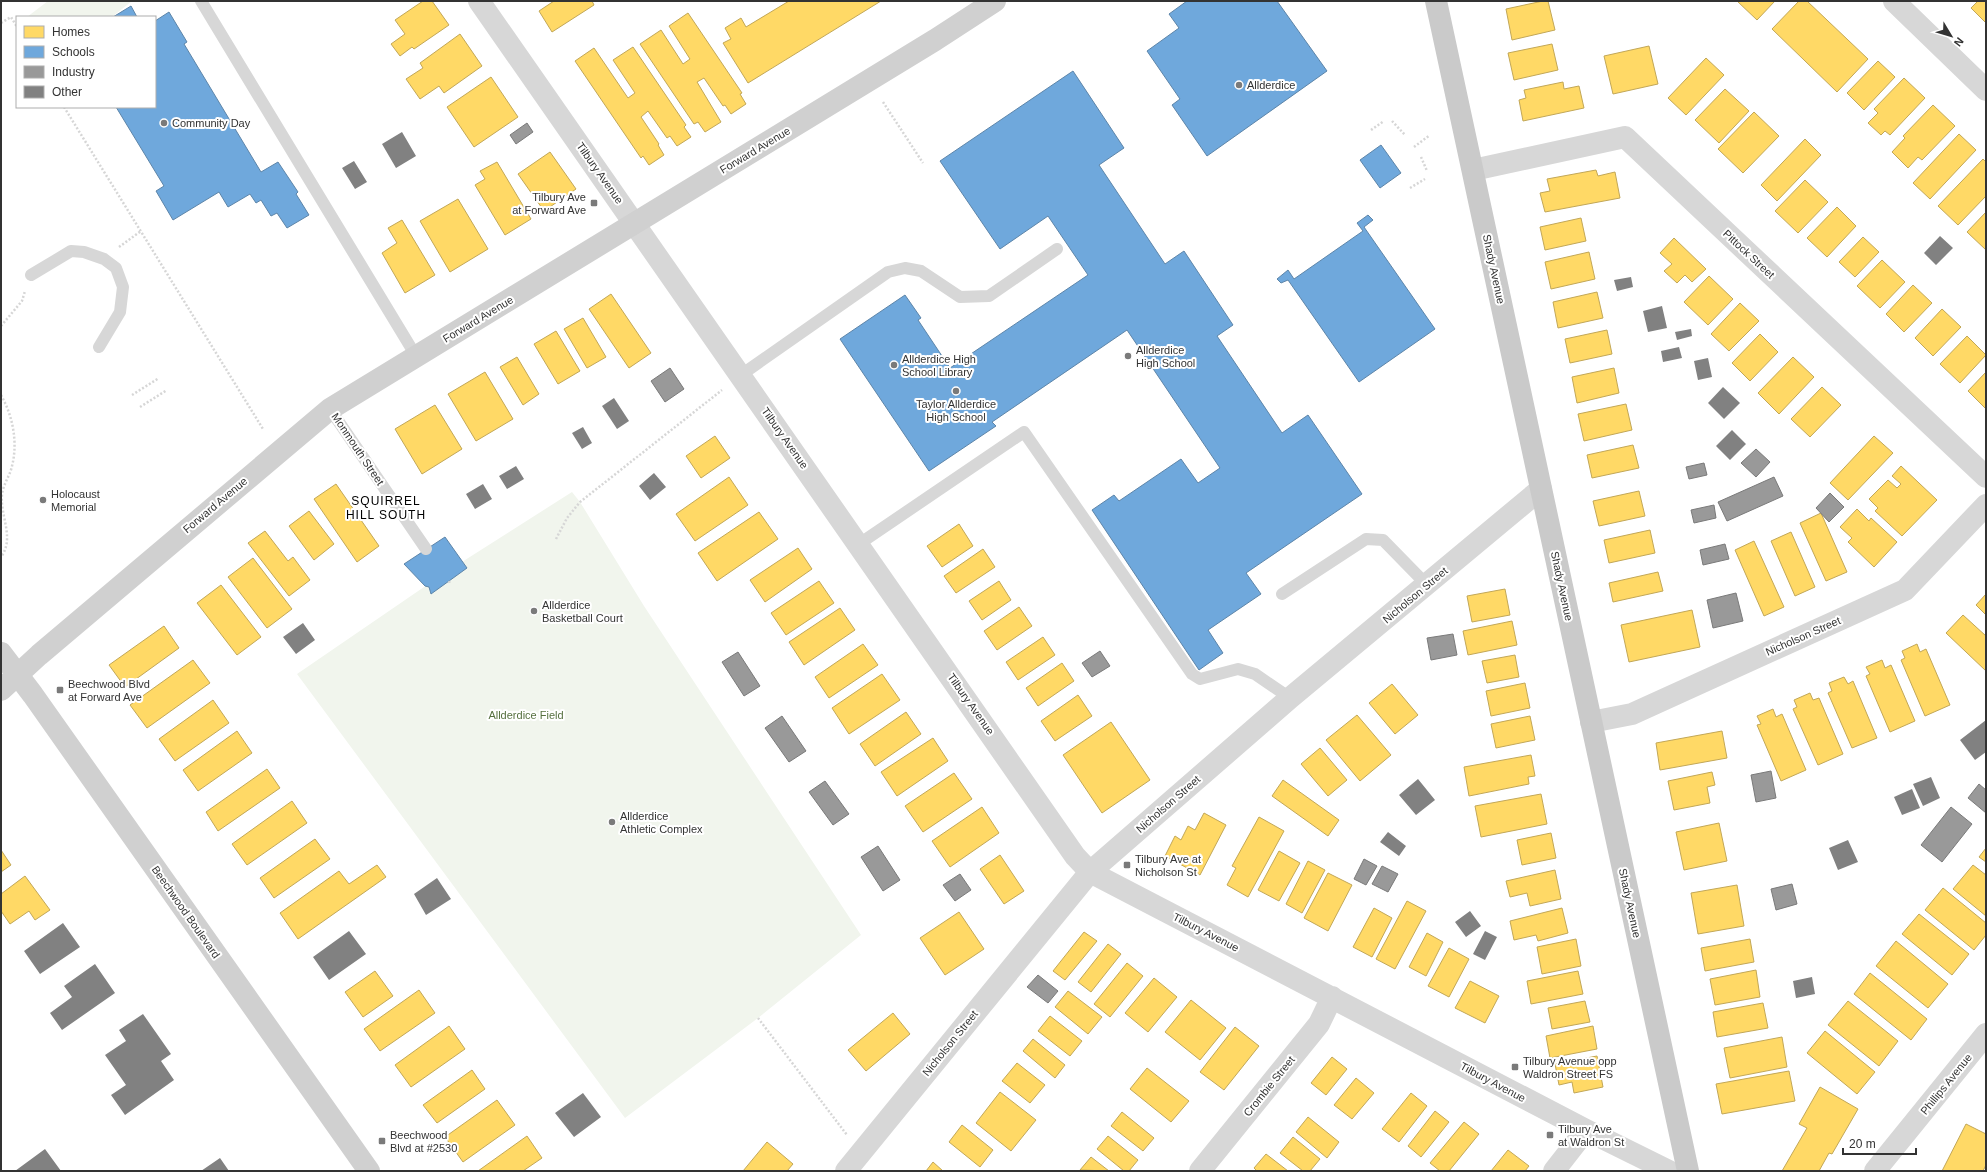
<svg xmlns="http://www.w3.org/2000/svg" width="1987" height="1172" font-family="Arial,sans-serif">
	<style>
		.green { fill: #f1f5ed }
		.homes { fill: #ffd966; stroke: #c2a757 }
		.schools { fill: #6fa8dc; stroke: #5d85a9 }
		.industry { fill: #999; stroke: #7a7a7a }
		.building { fill: #818181 }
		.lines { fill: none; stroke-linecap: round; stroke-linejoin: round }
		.path { stroke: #d6d6d6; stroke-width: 2.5; stroke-dasharray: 2 2; stroke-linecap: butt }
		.lane { stroke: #d7d7d7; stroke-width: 12 }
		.street { stroke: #d7d7d7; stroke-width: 22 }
		.secondary { stroke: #d0d0d0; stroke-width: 22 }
		.primary { stroke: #cacaca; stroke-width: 22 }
		.poi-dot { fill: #7a7a7a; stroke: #fff; stroke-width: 1.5 }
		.labels { text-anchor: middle; stroke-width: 4; stroke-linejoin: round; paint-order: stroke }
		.poi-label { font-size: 11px; fill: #333; stroke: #fff; text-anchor: start }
		.street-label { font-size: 11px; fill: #333; stroke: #fff }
		.park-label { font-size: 11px; fill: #56703f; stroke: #fff }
		.neighbourhood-label { font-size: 12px; letter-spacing: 1px; fill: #000; stroke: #fff }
	</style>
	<rect width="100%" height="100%" fill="#fff"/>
	<path class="green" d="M48,1H132L112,17H27Z
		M572,492L580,502L644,606L861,935L758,1018L625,1118L297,674L443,574Z"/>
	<path class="homes" d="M423,1H432L449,25L414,49L412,47L400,56L391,44L405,34L395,20Z
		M554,1H592L594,5L552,32L539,11Z
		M789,1H881L748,83L723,43L731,39L725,28L741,18L746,27Z
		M1543,1H1548L1555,30L1512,40L1506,9Z
		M1737,1H1775L1757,20Z
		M1799,1H1807L1868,59L1837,92L1772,29Z
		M1978,1H1986V23L1971,8Z
		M688,13L742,93L740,94L746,104L731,114L725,105L723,106L704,78L697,82L721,122L705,132L698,122L694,124L640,44L661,30L683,64L690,59L669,26Z
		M460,34L482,66L444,93L439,86L420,99L406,79L423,68L420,63Z
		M1552,44L1558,70L1514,80L1508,53Z
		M1649,46L1658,84L1613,94L1604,56Z
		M633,47L686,125L684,127L691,137L677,146L670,136L667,138L648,111L641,117L659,144L658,145L664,155L649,165L643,156L641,158L575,61L594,48L628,98L635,93L613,60Z
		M1706,58L1724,75L1686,115L1668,98Z
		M1878,61L1895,77L1864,110L1847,93Z
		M491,77L518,117L474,147L447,107Z
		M1904,78L1925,98L1890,135L1885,131L1881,135L1868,123L1878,113L1874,109Z
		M1563,82L1564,89L1579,86L1584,108L1523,121L1519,100L1526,98L1524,90Z
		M1725,89L1749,111L1719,143L1695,120Z
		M1933,105L1955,126L1922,160L1918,157L1908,168L1892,152L1905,138L1903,136Z
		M1754,112L1779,136L1743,173L1718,149Z
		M1959,134L1976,150L1930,199L1913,183Z
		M1805,139L1821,155L1777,201L1761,185Z
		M550,152L576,189L544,211L518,174Z
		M1983,159L1986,162V196L1958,225L1938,206Z
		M497,162L531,219L505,235L475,185L485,179L480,171Z
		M1596,170L1598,176L1615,172L1620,198L1545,212L1540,193L1550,191L1547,179Z
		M1805,180L1828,202L1798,233L1775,211Z
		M458,199L488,249L450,272L420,221Z
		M1837,207L1856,226L1827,257L1807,238Z
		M1986,212V250L1967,232Z
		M1581,218L1586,241L1545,250L1540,227Z
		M402,220L435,275L405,293L382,253L397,243L388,228Z
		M1863,237L1879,252L1855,277L1839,262Z
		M1674,238L1706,269L1692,282L1685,275L1677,283L1664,271L1672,264L1660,253Z
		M1589,252L1595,279L1551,289L1545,262Z
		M1882,260L1905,282L1880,308L1857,286Z
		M1709,276L1733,299L1708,325L1684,302Z
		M1913,285L1932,303L1904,332L1886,314Z
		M1597,292L1603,318L1558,328L1553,302Z
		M611,294L651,353L629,368L589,309Z
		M1740,303L1759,321L1729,351L1711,334Z
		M1942,309L1961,327L1933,356L1915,338Z
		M583,318L606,357L587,368L564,329Z
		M1607,330L1612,354L1570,363L1565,339Z
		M556,331L580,371L558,384L534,344Z
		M1760,334L1778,352L1750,381L1732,363Z
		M1967,336L1986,355L1960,383L1940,364Z
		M517,357L539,394L523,405L500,367Z
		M1793,357L1814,377L1779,414L1758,393Z
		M1614,368L1619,393L1577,403L1572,377Z
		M485,372L513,419L476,441L448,394Z
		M1986,372V408H1985L1968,391Z
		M1822,387L1841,405L1810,437L1791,419Z
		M1626,404L1632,430L1584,441L1578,414Z
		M435,405L462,449L422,474L395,429Z
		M715,436L730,458L701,478L686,456Z
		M1874,436L1893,453L1848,500L1830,483Z
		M1633,445L1639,468L1592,478L1587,455Z
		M1901,466L1937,500L1902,536L1875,511L1878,508L1869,499L1888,480L1897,488L1901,484L1892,476Z
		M729,477L748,505L695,541L676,514Z
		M336,484L379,546L357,562L314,499Z
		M1639,491L1645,516L1599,526L1593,501Z
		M1857,509L1869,521L1871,518L1897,542L1874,567L1848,542L1852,538L1840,527Z
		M309,511L334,544L314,560L289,526Z
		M759,512L778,539L717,581L698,553Z
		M1821,513L1847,572L1826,581L1800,523Z
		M959,524L973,546L942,567L927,546Z
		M1650,530L1655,553L1609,563L1604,540Z
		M265,531L288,561L293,557L310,580L289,596L248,543Z
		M1791,532L1815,587L1795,596L1771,541Z
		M1754,541L1784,607L1764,616L1735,550Z
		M798,548L812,569L765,602L750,580Z
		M983,549L995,567L956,593L944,576Z
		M253,558L292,609L267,628L228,577Z
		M1658,572L1663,591L1613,602L1609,583Z
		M819,581L834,603L786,635L771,613Z
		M999,581L1011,600L982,620L969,601Z
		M221,585L261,637L237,655L197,603Z
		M1505,589L1510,615L1472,622L1467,596Z
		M1986,594V615L1976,605Z
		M1019,607L1032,626L997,650L984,631Z
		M840,608L855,630L804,665L789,642Z
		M1692,610L1700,647L1629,662L1621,625Z
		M1963,615L1986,636V671L1946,633Z
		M1512,621L1517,645L1468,655L1463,631Z
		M164,626L179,648L125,687L109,665Z
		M1043,637L1055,655L1018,680L1006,662Z
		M863,644L878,665L829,698L815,677Z
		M1917,644L1920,652L1926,649L1950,705L1925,716L1901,660L1905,658L1902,651Z
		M1515,655L1519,677L1487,683L1482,661Z
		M193,660L210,683L147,728L130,705Z
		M1882,660L1885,668L1891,665L1915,721L1890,732L1866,676L1870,674L1866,667Z
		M1062,663L1074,681L1038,706L1026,688Z
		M882,674L900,700L849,734L832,708Z
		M1844,677L1848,684L1853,681L1877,738L1852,748L1828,693L1832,691L1829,683Z
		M1525,683L1530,708L1491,716L1486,691Z
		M1392,684L1418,715L1395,734L1369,703Z
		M1810,693L1813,700L1819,698L1843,754L1818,765L1793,709L1797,707L1794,700Z
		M1078,695L1092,716L1055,741L1041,721Z
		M213,700L229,723L175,761L159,739Z
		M1773,709L1776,717L1782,714L1806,770L1781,781L1757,725L1761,724L1757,716Z
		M906,712L921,734L875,766L860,744Z
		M1357,715L1391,755L1360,781L1326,740Z
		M1530,716L1535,740L1496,748L1491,724Z
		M1111,722L1150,780L1102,813L1063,755Z
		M237,731L252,753L198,791L183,770Z
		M1722,731L1727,758L1660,770L1656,743Z
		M933,738L948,761L897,796L881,772Z
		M1320,748L1347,780L1328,796L1301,764Z
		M1531,755L1535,776L1528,777L1529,784L1469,796L1464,767Z
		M267,769L280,788L218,831L206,812Z
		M1712,772L1715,785L1707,787L1710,803L1674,810L1668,781Z
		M954,773L972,799L923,832L905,806Z
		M1283,780L1339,820L1328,836L1272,796Z
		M1541,794L1547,824L1481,837L1475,806Z
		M292,801L307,823L247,865L232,844Z
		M982,807L999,833L950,867L932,841Z
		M1204,813L1226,825L1200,875L1165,856L1175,836L1181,840L1188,826L1195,830Z
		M1259,817L1284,831L1248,897L1227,885L1236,868L1232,866Z
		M1719,823L1727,861L1684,870L1676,832Z
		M1551,833L1556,858L1522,865L1517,840Z
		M315,839L330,859L274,898L260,878Z
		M1986,848V862L1979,857Z
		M1,850L11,865L1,872Z
		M1279,851L1300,863L1279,901L1258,890Z
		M1000,855L1024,891L1004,904L980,869Z
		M1308,861L1325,870L1302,913L1286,904Z
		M377,865L386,877L298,939L280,913L339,871L349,884Z
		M1973,865L1986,875V916L1953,889Z
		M1555,870L1561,899L1530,906L1527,893L1510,897L1506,881Z
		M1328,873L1352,885L1328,931L1304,918Z
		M25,876L50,910L35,920L29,911L10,924L1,911V894Z
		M1737,885L1744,926L1698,934L1691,893Z
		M1943,888L1986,923V935L1974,950L1925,910Z
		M1407,901L1426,911L1395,969L1376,959Z
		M1374,908L1392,918L1372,957L1353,947Z
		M1562,908L1568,933L1538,941L1536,935L1514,940L1510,921Z
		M959,912L984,949L945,975L920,938Z
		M1919,914L1969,954L1952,975L1902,934Z
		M1084,932L1097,941L1065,980L1053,971Z
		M1427,933L1443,942L1426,976L1409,967Z
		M1576,939L1581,966L1542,974L1537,947Z
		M1750,939L1754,962L1705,971L1701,948Z
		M1896,941L1948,984L1928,1008L1876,966Z
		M1108,944L1121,954L1091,992L1078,982Z
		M1449,948L1469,959L1449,997L1428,986Z
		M1127,963L1143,976L1110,1017L1094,1004Z
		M1756,970L1760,997L1715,1005L1710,979Z
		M375,971L393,996L363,1017L345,992Z
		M1578,971L1583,994L1531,1004L1527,981Z
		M1870,973L1927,1019L1911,1040L1854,994Z
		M1154,978L1177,997L1148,1032L1125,1013Z
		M1470,981L1499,996L1485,1023L1455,1008Z
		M419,990L435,1013L380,1051L364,1029Z
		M1068,991L1102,1017L1088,1034L1055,1007Z
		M1191,1000L1226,1028L1200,1060L1165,1032Z
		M1585,1001L1590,1022L1552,1029L1548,1008Z
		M1848,1001L1898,1041L1879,1066L1828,1025Z
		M1763,1003L1768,1028L1717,1037L1713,1012Z
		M893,1013L910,1034L866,1071L848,1050Z
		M1050,1016L1082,1041L1070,1056L1038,1031Z
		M449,1026L465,1049L411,1087L395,1065Z
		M1593,1026L1597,1049L1550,1058L1546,1036Z
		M1235,1027L1259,1046L1224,1090L1200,1072Z
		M1825,1031L1875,1072L1857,1094L1807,1053Z
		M1782,1037L1787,1067L1730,1078L1724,1048Z
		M1033,1039L1065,1065L1055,1078L1023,1051Z
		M1597,1056L1603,1087L1574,1093L1572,1082L1559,1085L1555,1064Z
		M1332,1057L1347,1069L1326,1095L1311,1083Z
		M1017,1063L1045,1085L1030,1103L1002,1081Z
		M1147,1068L1189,1101L1171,1122L1130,1089Z
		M472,1070L485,1089L437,1123L423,1105Z
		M1789,1071L1795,1101L1722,1114L1716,1084Z
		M1356,1078L1374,1093L1352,1119L1334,1105Z
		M1820,1087L1858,1109L1832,1154L1829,1153L1819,1171H1782L1807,1128L1799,1124Z
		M1000,1092L1036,1120L1011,1151L976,1123Z
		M1411,1093L1427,1106L1399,1142L1382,1129Z
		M497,1100L515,1125L463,1162L445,1137Z
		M1435,1111L1449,1122L1421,1157L1408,1146Z
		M1122,1112L1154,1138L1143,1151L1111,1126Z
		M1308,1117L1339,1142L1327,1158L1296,1132Z
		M1464,1122L1479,1134L1449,1171H1440L1430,1163Z
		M1966,1124L1986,1134V1165L1983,1171H1942Z
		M962,1125L993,1150L980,1167L949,1142Z
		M527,1136L542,1158L523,1171H478Z
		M1108,1136L1138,1160L1129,1171H1124L1097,1149Z
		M1293,1137L1320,1159L1310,1171H1303L1280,1153Z
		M767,1142L793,1164L787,1171H743Z
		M1508,1150L1529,1166L1525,1171H1491Z
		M1266,1154L1288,1171H1257L1254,1168Z
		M1091,1157L1109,1171L1080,1170Z
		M933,1162L943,1171H926Z"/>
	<path class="schools" d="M1187,1H1277L1327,71L1207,156L1172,105L1180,99L1147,51L1179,28L1169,14Z
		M131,6L137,17H113Z
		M169,12L187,42L184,44L261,172L278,162L298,192L296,194L309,215L287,228L277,213L271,216L261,200L256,203L250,194L228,207L219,192L173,220L156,191L164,186L116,107H155V21Z
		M1073,71L1124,148L1099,165L1165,264L1184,251L1233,325L1217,336L1282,433L1308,415L1362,494L1246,573L1261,594L1208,630L1223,653L1199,670L1092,510L1114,495L1119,501L1181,459L1198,483L1220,468L1127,330L992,422L996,426L929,471L840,339L905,295L921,318L918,320L950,368L1088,275L1048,216L1000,249L940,161Z
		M1381,145L1401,173L1380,188L1360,160Z
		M1368,215L1373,220L1364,227L1435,329L1359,382L1288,280L1281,283L1277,279L1288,270L1294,279L1363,231L1357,223Z
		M445,537L467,568L431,594L429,587L425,586L404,564Z"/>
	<path class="industry" d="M527,123L533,132L516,144L510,135Z
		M670,368L684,389L665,402L651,381Z
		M1756,449L1770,462L1756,477L1741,463Z
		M1704,463L1707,475L1689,479L1686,467Z
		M1774,477L1783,496L1727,521L1718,502Z
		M1830,493L1844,507L1829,522L1816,508Z
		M1714,505L1716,518L1694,523L1691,510Z
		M1725,544L1729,559L1703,565L1700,550Z
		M1736,593L1743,621L1713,628L1707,600Z
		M1453,634L1457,655L1431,660L1427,638Z
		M1100,651L1110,666L1092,677L1082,663Z
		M738,652L760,686L744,696L722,662Z
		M782,716L806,751L789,762L765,728Z
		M1771,771L1776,798L1756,802L1751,775Z
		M825,781L849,814L833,825L809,792Z
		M1979,784L1986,790V813L1968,798Z
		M1951,807L1972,824L1942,862L1921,845Z
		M878,846L900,880L883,891L861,857Z
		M1364,859L1377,866L1366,885L1354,879Z
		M1382,866L1398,874L1388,892L1372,884Z
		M960,874L971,890L955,901L943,885Z
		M1792,884L1797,904L1776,910L1771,889Z
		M1038,975L1058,991L1048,1003L1027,987Z"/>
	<path class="building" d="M402,132L416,156L396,168L382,144Z
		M354,161L367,182L355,189L342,168Z
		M1940,236L1953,248L1936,265L1924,253Z
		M1631,277L1633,287L1617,291L1614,280Z
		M1662,306L1667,328L1648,332L1643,311Z
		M1691,329L1692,336L1677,340L1675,332Z
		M1679,347L1682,358L1663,362L1661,351Z
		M1708,358L1712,377L1698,380L1694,361Z
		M1723,387L1740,403L1724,419L1708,403Z
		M614,398L629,421L617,429L602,406Z
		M583,427L592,443L582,449L572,433Z
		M1732,430L1746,444L1730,460L1716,446Z
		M516,466L524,479L507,489L499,476Z
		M654,473L666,487L650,500L639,486Z
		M483,484L492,499L475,509L466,494Z
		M303,623L315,640L296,654L283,637Z
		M1986,720V752L1975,760L1960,740Z
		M1931,777L1940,798L1923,806L1913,784Z
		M1418,779L1435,800L1416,815L1399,795Z
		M1912,789L1920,808L1902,815L1894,797Z
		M1388,832L1406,846L1399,856L1380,842Z
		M1848,840L1858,862L1838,870L1829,848Z
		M437,878L451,899L426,915L414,894Z
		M1470,911L1481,926L1466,937L1455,922Z
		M63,923L80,947L40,974L24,951Z
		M349,931L366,954L329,980L313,957Z
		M1485,931L1497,937L1485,960L1473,954Z
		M95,964L115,993L62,1030L50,1013L72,997L64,986Z
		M1812,977L1815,994L1796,998L1793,981Z
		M143,1014L171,1054L161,1061L174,1080L125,1115L111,1095L126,1085L105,1055L126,1041L119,1030Z
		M583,1093L601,1117L574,1137L555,1113Z
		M45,1149L61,1171H15Z
		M220,1158L229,1171H201Z"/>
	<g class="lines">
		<path class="path" d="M1,23L11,17L17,27
			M883,102L923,163
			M64,107L263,429
			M1392,121L1405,135
			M1371,130L1384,121
			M1414,147L1430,135
			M1421,157L1427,171
			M1410,188L1425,179
			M119,247L141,231
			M1,326L22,301L25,291
			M1,395C13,416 18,443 12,466C10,476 3,484 2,495C0,516 15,538 1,557
			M132,395L159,378
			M140,407L167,390
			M556,539L567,518L580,502L722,390
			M449,581L450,584
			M758,1018L847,1135"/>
		<path class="lane" d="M201,1L416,356
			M31,275L71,251L84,252L104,259L116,268L123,287L120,312L99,347
			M741,375L888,272L905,268L921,271L960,297L989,296L1057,249
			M330,409L426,549
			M859,544L1024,432L1192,674L1200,679L1238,669L1255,674L1290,698
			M1282,594L1366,539L1383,540L1427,585"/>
		<path class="street" d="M479,1L1075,856L1090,872L1586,1130L1669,1171
			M1894,1L1986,90
			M1473,170L1625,137L1986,477
			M1591,722L1632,714L1905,590L1986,505
			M846,1171L1090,872L1290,698L1541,489
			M1200,1171L1319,1024L1332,997
			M1554,1171L1586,1130
			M1875,1171L1986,1034"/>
		<path class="secondary" d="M1,653L33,695L369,1171
			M1,690L39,655L330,409L935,40L995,1"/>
		<path class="primary" d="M1436,1L1688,1171"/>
	</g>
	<g class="poi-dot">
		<circle cx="1239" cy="85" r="4"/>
		<circle cx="164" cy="123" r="4"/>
		<rect x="590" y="199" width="8" height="8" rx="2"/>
		<circle cx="1128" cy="356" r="4"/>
		<circle cx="894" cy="365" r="4"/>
		<circle cx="956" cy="391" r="4"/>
		<circle cx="43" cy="500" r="4"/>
		<circle cx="534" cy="611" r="4"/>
		<rect x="56" y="686" width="8" height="8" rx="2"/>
		<circle cx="612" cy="822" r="4"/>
		<rect x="1123" y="861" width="8" height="8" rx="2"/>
		<rect x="1511" y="1063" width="8" height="8" rx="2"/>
		<rect x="1546" y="1131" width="8" height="8" rx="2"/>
		<rect x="378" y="1137" width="8" height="8" rx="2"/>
	</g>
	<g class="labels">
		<g class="poi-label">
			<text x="1247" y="89">Allderdice</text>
			<text x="172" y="127">Community Day</text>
			<text x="586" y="201" text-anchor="end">Tilbury Ave<tspan x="586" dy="13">at Forward Ave</tspan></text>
			<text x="1136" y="354">Allderdice<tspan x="1136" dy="13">High School</tspan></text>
			<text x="902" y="363">Allderdice High<tspan x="902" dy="13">School Library</tspan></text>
			<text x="956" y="408" text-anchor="middle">Taylor Allderdice<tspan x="956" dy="13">High School</tspan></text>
			<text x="51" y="498">Holocaust<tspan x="51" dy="13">Memorial</tspan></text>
			<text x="542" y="609">Allderdice<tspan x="542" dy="13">Basketball Court</tspan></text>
			<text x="68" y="688">Beechwood Blvd<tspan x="68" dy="13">at Forward Ave</tspan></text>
			<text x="620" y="820">Allderdice<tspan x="620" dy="13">Athletic Complex</tspan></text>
			<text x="1135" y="863">Tilbury Ave at<tspan x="1135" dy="13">Nicholson St</tspan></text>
			<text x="1523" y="1065">Tilbury Avenue opp<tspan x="1523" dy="13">Waldron Street FS</tspan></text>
			<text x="1558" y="1133">Tilbury Ave<tspan x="1558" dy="13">at Waldron St</tspan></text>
			<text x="390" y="1139">Beechwood<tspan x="390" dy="13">Blvd at #2530</tspan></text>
		</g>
		<g class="street-label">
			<text transform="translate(755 150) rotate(-31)" y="4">Forward Avenue</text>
			<text transform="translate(600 173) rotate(55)" y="4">Tilbury Avenue</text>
			<text transform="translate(1749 254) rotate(43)" y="4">Pittock Street</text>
			<text transform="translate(1494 269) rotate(78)" y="4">Shady Avenue</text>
			<text transform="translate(478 319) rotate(-31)" y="4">Forward Avenue</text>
			<text transform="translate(785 438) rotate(55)" y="4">Tilbury Avenue</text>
			<text transform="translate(358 449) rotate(56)" y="4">Monmouth Street</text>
			<text transform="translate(215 505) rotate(-40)" y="4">Forward Avenue</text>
			<text transform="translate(1562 586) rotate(78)" y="4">Shady Avenue</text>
			<text transform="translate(1415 595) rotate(-40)" y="4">Nicholson Street</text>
			<text transform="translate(1803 636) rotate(-24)" y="4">Nicholson Street</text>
			<text transform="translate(971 704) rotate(55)" y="4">Tilbury Avenue</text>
			<text transform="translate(1168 804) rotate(-41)" y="4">Nicholson Street</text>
			<text transform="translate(1630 903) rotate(78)" y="4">Shady Avenue</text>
			<text transform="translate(186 912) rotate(55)" y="4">Beechwood Boulevard</text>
			<text transform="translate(1206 932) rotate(27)" y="4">Tilbury Avenue</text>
			<text transform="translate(950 1043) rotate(-51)" y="4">Nicholson Street</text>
			<text transform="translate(1493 1082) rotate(28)" y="4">Tilbury Avenue</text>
			<text transform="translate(1946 1084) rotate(-51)" y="4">Phillips Avenue</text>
			<text transform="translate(1269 1086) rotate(-51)" y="4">Crombie Street</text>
		</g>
		<g class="park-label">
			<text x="526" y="719">Allderdice Field</text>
		</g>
		<g class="neighbourhood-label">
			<text x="386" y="505">SQUIRREL<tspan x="386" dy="14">HILL SOUTH</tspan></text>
		</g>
	</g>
	<rect width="1987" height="1172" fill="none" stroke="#333333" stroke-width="4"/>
	<rect x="16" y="16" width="140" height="92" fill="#ffffff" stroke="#adadad"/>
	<rect x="24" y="26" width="20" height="12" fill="#ffd966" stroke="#adadad"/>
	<text x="52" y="36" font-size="12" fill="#333333">Homes</text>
	<rect x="24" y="46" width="20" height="12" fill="#6fa8dc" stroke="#adadad"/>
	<text x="52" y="56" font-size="12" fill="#333333">Schools</text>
	<rect x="24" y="66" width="20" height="12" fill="#999999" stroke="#adadad"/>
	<text x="52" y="76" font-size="12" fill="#333333">Industry</text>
	<rect x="24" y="86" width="20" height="12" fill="#818181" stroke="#adadad"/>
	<text x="52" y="96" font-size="12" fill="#333333">Other</text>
	<g transform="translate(1951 36) rotate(128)" stroke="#ffffff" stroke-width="3" paint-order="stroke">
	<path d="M0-3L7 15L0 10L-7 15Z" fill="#333333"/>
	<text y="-6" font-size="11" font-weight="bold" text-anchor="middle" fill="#333333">N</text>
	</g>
	<path d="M1843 1148v6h73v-6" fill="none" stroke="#333333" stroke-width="2"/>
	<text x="1849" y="1148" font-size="12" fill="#333333" stroke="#ffffff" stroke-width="3" paint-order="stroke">20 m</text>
</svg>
